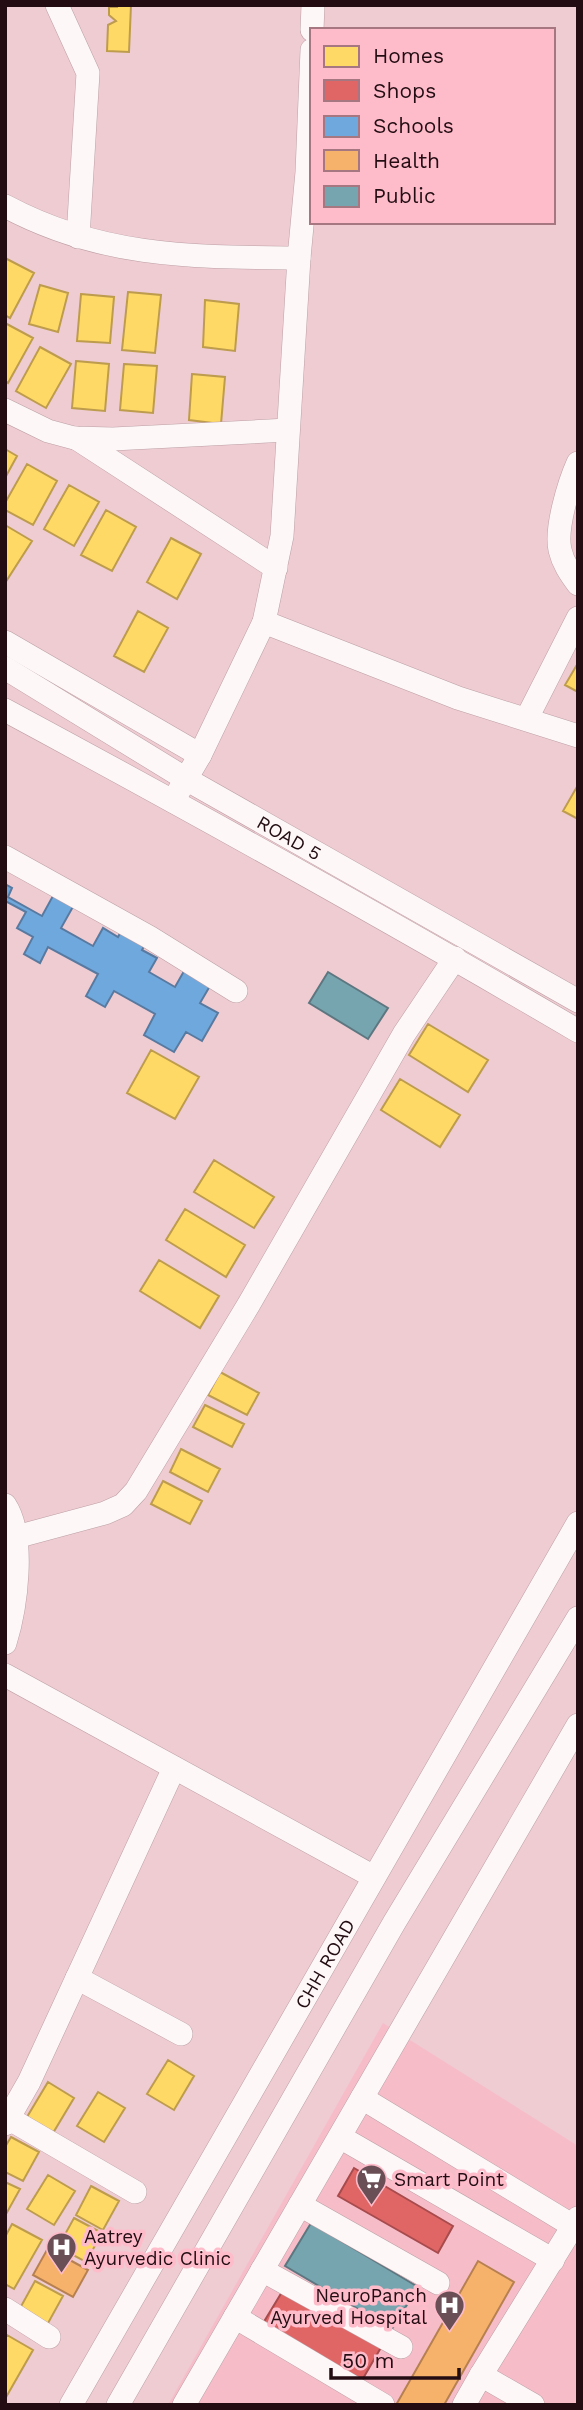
<svg xmlns="http://www.w3.org/2000/svg" width="583" height="2410" font-family="'Work Sans',sans-serif">
	<style>
		.built { fill: #f6bdc9 }
		.homes { fill: #ffd966; stroke: #bd9c4d; stroke-width: 2 }
		.shops { fill: #e06666; stroke: #a74b4d; stroke-width: 2 }
		.schools { fill: #6fa8dc; stroke: #587aa0; stroke-width: 2 }
		.health { fill: #f6b26b; stroke: #b78051; stroke-width: 2 }
		.public { fill: #76a5af; stroke: #5d7780; stroke-width: 2 }
		.lines { fill: none; stroke-linecap: round; stroke-linejoin: round }
		.minor-casing { stroke: #bca0a5; stroke-width: 24 }
		.minor { stroke: #fdf7f8; stroke-width: 23 }
		.labels { text-anchor: middle; stroke-width: 7; stroke-linejoin: round; paint-order: stroke }
		.street-label { font-size: 19px; fill: #230d13; stroke: #febcca }
		.poi-label { font-size: 19px; fill: #230d13; stroke: #febcca; text-anchor: start }
	</style>
	<rect width="100%" height="100%" fill="#efcbd2"/>
	<path class="built" d="M383,2023L578,2146V2405H168Z"/>
	<path class="homes" d="M117,5H131L129,52L107,51L108,25L116,21L109,15V7H117Z
		M5,258L34,273L10,318L5,315Z
		M40,285L68,293L58,332L29,324Z
		M128,292L161,295L155,353L122,350Z
		M81,294L114,297L110,343L77,341Z
		M205,300L239,304L235,351L203,347Z
		M5,323L33,338L8,383L5,381Z
		M40,347L71,364L46,408L16,391Z
		M76,361L109,364L105,411L72,408Z
		M124,364L157,366L153,413L120,410Z
		M192,374L225,377L221,424L189,420Z
		M5,449L17,456L5,478Z
		M27,464L57,481L33,525L5,510V503Z
		M69,485L99,502L74,546L44,529Z
		M106,510L136,527L112,571L81,555Z
		M5,525L32,541L5,583Z
		M171,538L201,554L177,599L147,582Z
		M138,611L168,628L144,672L114,656Z
		M578,663V692L565,685Z
		M578,785V819L563,811Z
		M428,1024L488,1060L468,1092L409,1055Z
		M151,1050L199,1077L175,1119L127,1093Z
		M400,1079L460,1115L440,1147L381,1110Z
		M214,1160L274,1197L254,1228L194,1192Z
		M185,1209L245,1245L226,1277L166,1240Z
		M159,1260L219,1296L200,1328L140,1291Z
		M220,1372L259,1393L247,1415L208,1395Z
		M205,1405L244,1424L232,1447L193,1427Z
		M181,1449L220,1469L208,1492L170,1472Z
		M163,1481L202,1501L190,1524L151,1504Z
		M168,2060L194,2076L174,2110L147,2094Z
		M48,2082L74,2098L53,2133L27,2117Z
		M98,2092L125,2108L104,2142L77,2126Z
		M11,2137L39,2152L23,2181L5,2172V2147Z
		M48,2175L75,2191L54,2225L27,2209Z
		M5,2182L20,2189L5,2216Z
		M91,2186L119,2201L103,2230L76,2215Z
		M74,2218L102,2233L86,2262L58,2247Z
		M12,2224L42,2240L14,2289L5,2284V2237Z
		M35,2281L63,2296L47,2325L19,2310Z
		M7,2335L33,2350L5,2399V2339Z"/>
	<path class="shops" d="M354,2168L453,2226L438,2253L338,2196Z
		M285,2287L383,2344L361,2382L262,2325Z"/>
	<path class="schools" d="M5,884L12,888L8,897L42,916L54,894L74,905L61,928L93,946L103,928L118,937L125,924L149,937L142,950L157,958L149,972L175,987L188,964L214,979L200,1003L218,1013L202,1041L186,1032L174,1052L144,1035L155,1014L114,991L105,1007L86,996L98,974L48,947L40,963L24,954L33,937L17,928L26,912L5,901Z"/>
	<path class="health" d="M48,2248L88,2270L73,2297L33,2275Z
		M478,2261L514,2282L444,2405H396Z"/>
	<path class="public" d="M328,972L388,1008L368,1039L309,1003Z
		M311,2223L418,2287L392,2329L285,2266Z"/>
	<g class="lines">
		<defs>
			<g id="minor">
				<path d="M57,5L88,73L78,237"/>
				<path d="M312,30L313,5"/>
				<path d="M5,206C102,258 193,257 299,258"/>
				<path d="M5,410L48,431L74,438L113,439L288,430"/>
				<path d="M76,438L276,568"/>
				<path d="M578,463C569,483 555,529 560,550C563,563 570,573 578,584"/>
				<path d="M264,622L458,698L578,736"/>
				<path d="M5,642L200,755"/>
				<path id="s1" d="M5,668L186,779L578,1001"/>
				<path d="M5,710C198,814 389,920 578,1031"/>
				<path d="M527,718L578,618"/>
				<path d="M173,801L200,755L264,622L282,536L299,258L307,172L312,50"/>
				<path d="M5,857L149,937L236,991"/>
				<path d="M5,1505C26,1537 16,1608 5,1643"/>
				<path d="M16,1537L105,1513L123,1505L136,1491L249,1304L404,1034L455,958"/>
				<path d="M5,1675L374,1877"/>
				<path d="M77,1978L181,2034"/>
				<path d="M362,2098L578,2229"/>
				<path d="M8,2118L135,2192"/>
				<path d="M5,2124L29,2082L174,1768"/>
				<path d="M340,2137L553,2260"/>
				<path d="M300,2205L438,2283"/>
				<path d="M262,2270L401,2347"/>
				<path d="M5,2309L49,2337"/>
				<path d="M235,2317L383,2405"/>
				<path id="s2" d="M71,2405L578,1523"/>
				<path d="M118,2405L394,1923L578,1618"/>
				<path d="M184,2405L578,1725"/>
				<path d="M464,2405L481,2375"/>
				<path d="M533,2405L481,2375L578,2218"/>
			</g>
		</defs>
		<use href="#minor" class="minor-casing"/>
		<use href="#minor" class="minor"/>
	</g>
	<defs>
		<symbol id="supermarket-pin" viewBox="-11 -11 22 30"><path d="M0 17L-7.5 6A9.5 9.5 0 1 1 7.5 6Z" fill="#6a5056" stroke="#febcca"/><path d="M-6-5.5h2.5l.6 2H6L4.5 2H-2.5L-4.4-4H-6ZM-1.5 3.2a1.3 1.3 0 1 0 .1 0ZM3 3.2a1.3 1.3 0 1 0 .1 0Z" fill="#fff"/></symbol>
		<symbol id="hospital-pin" viewBox="-11 -11 22 30"><path d="M0 17L-7.5 6A9.5 9.5 0 1 1 7.5 6Z" fill="#6a5056" stroke="#febcca"/><path d="M-5-5h3v3.5h4V-5h3V5h-3V1.5h-4V5h-3Z" fill="#fff"/></symbol>
	</defs>
	<g fill-rule="evenodd">
		<use href="#supermarket-pin" x="354" y="2162" width="35" height="47"/>
		<use href="#hospital-pin" x="44" y="2230" width="35" height="47"/>
		<use href="#hospital-pin" x="432" y="2288" width="35" height="47"/>
	</g>
	<g class="labels">
		<g class="street-label">
			<text dy="7" stroke="none"><textPath href="#s1" startOffset="331">ROAD 5</textPath></text>
			<text dy="7" stroke="none"><textPath href="#s2" startOffset="509">CHH ROAD</textPath></text>
		</g>
		<g class="poi-label">
			<text x="394" y="2186">Smart Point</text>
			<text x="84" y="2243">Aatrey<tspan x="84" dy="22">Ayurvedic Clinic</tspan></text>
			<text x="427" y="2302" text-anchor="end">NeuroPanch<tspan x="427" dy="22">Ayurved Hospital</tspan></text>
		</g>
	</g>
	<rect width="583" height="2410" fill="none" stroke="#230d13" stroke-width="14"/>
	<rect x="310" y="28" width="245" height="196" fill="#febcca" stroke="#a67681" stroke-width="2"/>
	<rect x="324" y="46" width="35" height="21" fill="#ffd966" stroke="#a67681" stroke-width="2"/>
	<text x="373" y="63" font-size="21" fill="#230d13">Homes</text>
	<rect x="324" y="80" width="35" height="21" fill="#e06666" stroke="#a67681" stroke-width="2"/>
	<text x="373" y="98" font-size="21" fill="#230d13">Shops</text>
	<rect x="324" y="116" width="35" height="21" fill="#6fa8dc" stroke="#a67681" stroke-width="2"/>
	<text x="373" y="133" font-size="21" fill="#230d13">Schools</text>
	<rect x="324" y="150" width="35" height="21" fill="#f6b26b" stroke="#a67681" stroke-width="2"/>
	<text x="373" y="168" font-size="21" fill="#230d13">Health</text>
	<rect x="324" y="186" width="35" height="21" fill="#76a5af" stroke="#a67681" stroke-width="2"/>
	<text x="373" y="203" font-size="21" fill="#230d13">Public</text>
	<path d="M331 2368v10h128v-10" fill="none" stroke="#230d13" stroke-width="3.5"/>
	<text x="342" y="2368" font-size="21" fill="#230d13" stroke="#febcca" stroke-width="5" paint-order="stroke">50 m</text>
</svg>
